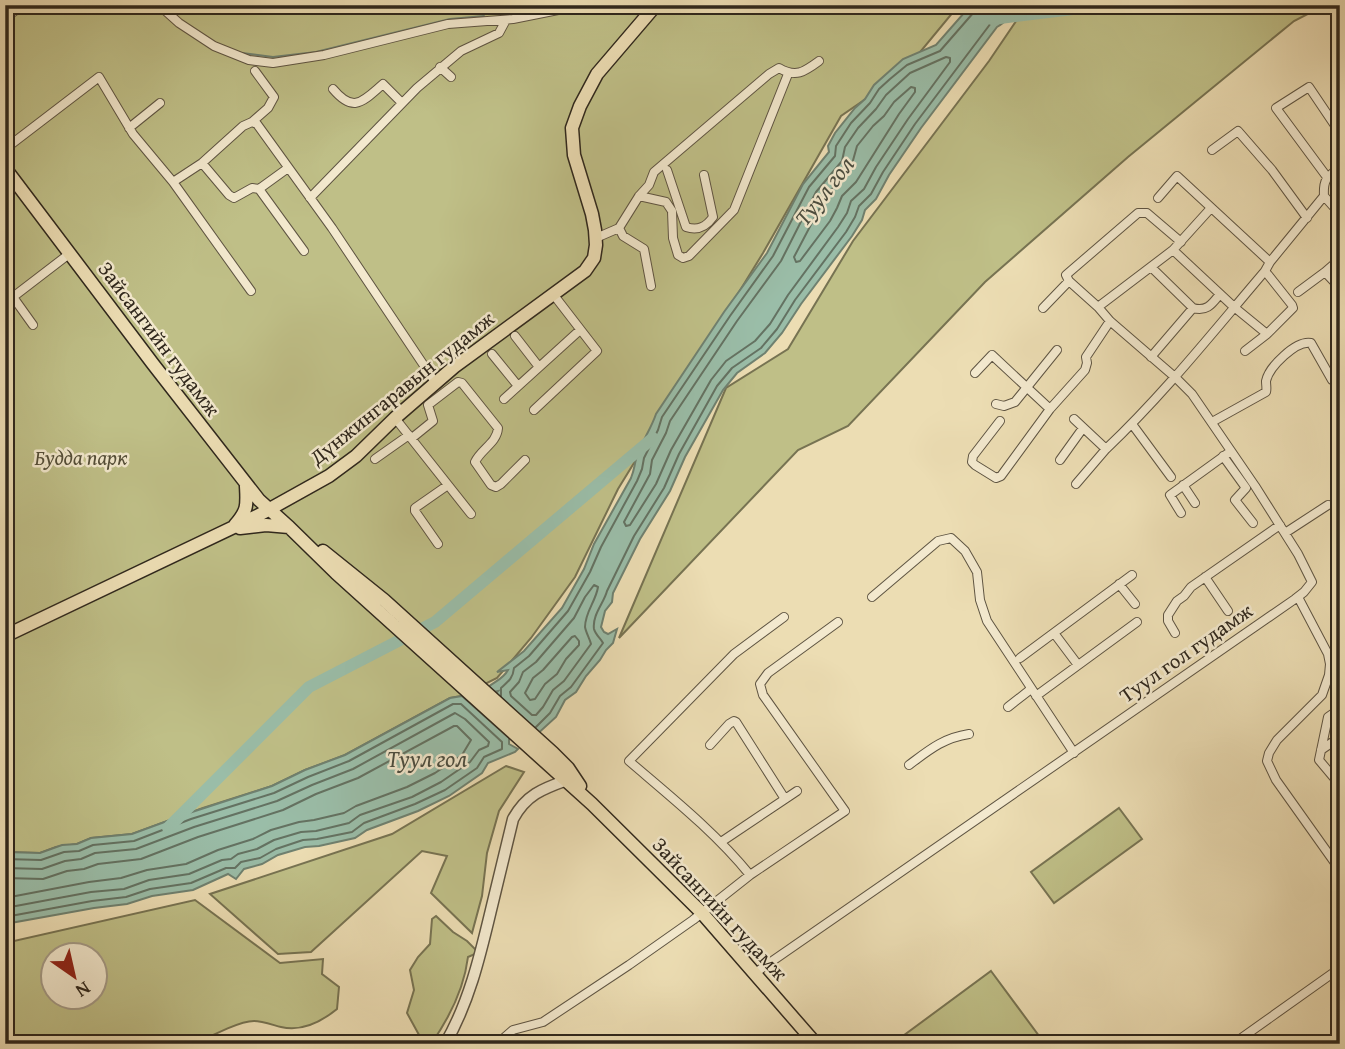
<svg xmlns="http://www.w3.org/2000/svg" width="1345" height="1049" font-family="'Gentium Book Plus',serif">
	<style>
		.green { fill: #bfbf87; stroke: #777352; stroke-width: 2; fill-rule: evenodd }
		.water { fill: #9abda8; stroke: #6f8170; stroke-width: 2 }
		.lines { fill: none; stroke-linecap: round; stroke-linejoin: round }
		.shore { stroke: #647262; stroke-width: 2 }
		.stream { stroke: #6f8170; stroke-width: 2 }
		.river { stroke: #9abda8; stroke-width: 12 }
		.minor-casing { stroke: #5e5442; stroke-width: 10 }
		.tertiary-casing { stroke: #5e5442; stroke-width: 13 }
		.primary-casing { stroke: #2f271c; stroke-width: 15 }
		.minor { stroke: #f3e9ce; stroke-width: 8 }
		.tertiary { stroke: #f3e9ce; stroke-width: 10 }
		.primary { stroke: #ecddb3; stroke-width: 12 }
		.labels { text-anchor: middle; stroke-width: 5; stroke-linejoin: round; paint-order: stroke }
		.street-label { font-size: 21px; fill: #2f271c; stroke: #f3e9ce }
		.park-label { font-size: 21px; font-style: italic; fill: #534d37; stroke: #f3e9ce }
		.water-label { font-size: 23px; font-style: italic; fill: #4a4c3f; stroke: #f3e9ce }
	</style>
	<rect width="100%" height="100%" fill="#ecddb3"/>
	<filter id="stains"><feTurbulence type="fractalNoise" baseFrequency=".00286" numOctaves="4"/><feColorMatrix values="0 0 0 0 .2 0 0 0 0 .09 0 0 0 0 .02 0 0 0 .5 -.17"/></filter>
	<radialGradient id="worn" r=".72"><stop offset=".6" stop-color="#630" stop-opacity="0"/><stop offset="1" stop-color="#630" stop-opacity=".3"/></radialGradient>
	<path class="green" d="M5,5H959L902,74L841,116L763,253L618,489L575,577L531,638L497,678L461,696L450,698L345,755L305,770L272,786L203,808L132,834L91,838L77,844L56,847L40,853L5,852Z
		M1027,5H1325L1294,21L1128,157L985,282L848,426L798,450L619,638L726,388L788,349L853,241L989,61Z
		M506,766L524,772L499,811L487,853L482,896L472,933L431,893L447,856L422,851L311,952L278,954L210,894L392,834Z
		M1119,808L1142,839L1054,903L1031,872Z
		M195,900L280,963L323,959L322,974L339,987L337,1009C321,1022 302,1032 281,1027C273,1025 262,1021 254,1021C241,1021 214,1034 202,1041L201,1044H5V943ZM52,954H94V996H52Z
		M436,916L453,932L467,941L476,950L475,954L468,957C464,989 450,1017 431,1044H424L407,1013L414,990L410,970L418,957L430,944L432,919Z
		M991,971L1045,1044H892Z"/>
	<path class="water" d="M971,5H1013C1012,16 1006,22 997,27L921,128L889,175L876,199L865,210L862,220L852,236L801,304L782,333L765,353L737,373L723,390L685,457L670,491L640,539L613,593L612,602L605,611L601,627L604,632L608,634L617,629L613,643L606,650L600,660L586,676L576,692L565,700L556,717L533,738L490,699L498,691L494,692L488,687C496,681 504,678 508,670L497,672L524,651L562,608L584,569L594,544L631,478C635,468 634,465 637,456C642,441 651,429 656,414L724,312L767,253L803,184L829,152L828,146L835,133L855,108L865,99L874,85L903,59L936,45Z
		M462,696L509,738V744L518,749L515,752L488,763L482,773L449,796L418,811L367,830L355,838L319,846L305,847L278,855L262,864L244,869L236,879L228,874L193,890L152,896L127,904L94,908L5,924V852L40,853L62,845L77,844L91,838L132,834L189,813L272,786L305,770L345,755L450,698Z"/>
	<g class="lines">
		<path class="shore" d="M946,57L950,58V62L908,119L876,167L864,189L851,201L847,213L838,227L788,295L770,324L755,341L726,361L711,380L671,450L656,484L630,525L626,526L624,522L650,474L652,460L666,433L670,421L737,321L781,261L816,192L842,161L845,147L858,128L876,109L886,95L910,73Z
			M911,87L915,88V92L899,114L856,182L842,196L837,208L830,221L800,261L796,262L794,257L825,198L835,185L844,177L852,164L857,146L873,126L884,116L894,102Z
			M594,585L598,587C596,601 585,612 585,627C586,633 590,639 591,644L564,681L553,690L543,707L536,715H532L511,696L510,692L519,682L523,672L536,662L574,618L585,597Z
			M575,636L579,641V645L566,659L557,674L545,684L535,699L530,700L525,693L533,678L543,670L572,637Z
			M501,696V688C509,681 513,678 514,668L529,656L568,611L590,572L601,547L637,481L642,469L644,458L658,430L662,417L730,316L773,256L809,187L835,156L836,146L851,123L870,103L879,89L890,79L907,65L940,51L974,12L975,5
			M536,727L550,713L560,696L571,687L603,643C601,639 595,634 594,629C592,615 604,603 607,591L634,536L664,488L679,454L717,386L732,368L761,348L777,329L795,300L846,232L855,217L859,206L871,194L883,172L915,124L991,23L1001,17L1006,5
			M5,859L41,860L64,852L79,851L93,845L134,841L191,819L274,793L308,777L349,761L453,704H461L502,742V749L484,757L477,768L445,790L415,804L364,823L352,832L317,839L303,840L276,849L260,858L241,862L235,868H226L191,883L150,889L126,897L92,901L5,917
			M5,868L42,869L65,861L81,859L95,853L136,849L194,827L277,801L312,785L353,769L455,713L465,719L489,742L488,746L479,750L470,762L441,782L412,797L360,815L349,823L316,831L301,832L274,840L257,849L238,854L231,859L222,860L189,874L149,880L124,889L91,892L5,908
			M5,878L43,879L67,871L84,869L98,864L141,859L198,837L283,810L316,794L358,778L454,726H457L471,740L462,755L435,773L407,787L356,806L344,813L314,820L299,822L271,830L253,839L218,850L186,864L147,870L121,878L89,882L5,898"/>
		<path class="stream" d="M242,53L273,57L316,52L450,19L484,16"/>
		<path class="river" d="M992,19L1106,5
			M168,828L309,687L435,622L653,438"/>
		<defs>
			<path id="minor" d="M159,5L179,23L214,46L249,60L273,63L324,55L448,24L513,19L583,5
				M12,13L23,5
				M5,19L12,13L7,5
				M1340,65L1337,66L1340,70
				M440,67L451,77
				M333,89C354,114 363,101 383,84L402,103
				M252,122L268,108L274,97L255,71
				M129,128L160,103
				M5,149L99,77L133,134L173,182
				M1212,150L1238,131L1272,170L1307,218
				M202,163L229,195L234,198L252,188L259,189L288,168
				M667,170L686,227C698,231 706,227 713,217L704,175
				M1327,177L1276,108L1309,87L1340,133
				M259,189L304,251
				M639,196L666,202L672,211L673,238L678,255L683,258L689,256L734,210L788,74
				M1324,196C1323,179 1327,177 1340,167
				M310,198L417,88L461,51L499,33L506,20
				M1158,198L1177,176L1270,262
				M619,228L623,236L644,249L651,286
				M596,238L619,228L639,196L649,185L654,172L769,74L779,68C796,78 804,72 819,61
				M1173,250L1234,307L1267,334
				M1340,259L1325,272L1340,288
				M1151,267L1193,308C1207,312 1212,304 1220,294
				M251,291L173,182L202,163L243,126L252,122L257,124L332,228L435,382
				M1298,292L1325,272
				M1098,307L1173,250L1211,208
				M1043,308L1069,281L1066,275L1138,213H1147L1181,242
				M33,325L13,297L69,254
				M515,336L539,367
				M1245,351L1267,334L1293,308L1292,305L1265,271
				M492,354L518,386
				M1151,357L1193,308
				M975,373L992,355L1050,409
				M504,399L580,330
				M996,404L1004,406L1015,402L1057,350
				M534,410L597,351L553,294
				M395,418L471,514
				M1074,419L1106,449C1164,394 1213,332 1265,271L1270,262L1324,196L1340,214
				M1000,421L973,456L972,462L975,465L996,478L1001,476L1050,409L1085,370L1087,363L1086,357L1110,321
				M1212,422L1266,392C1267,389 1266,385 1266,381C1269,367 1296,340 1311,343L1332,380L1338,382L1340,379
				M1132,424L1171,477
				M412,438L433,421L428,405L458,382L462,383L498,428C497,443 481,449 475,462L491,485L496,487L501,484L525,460
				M1223,456L1246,488L1235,500L1253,523
				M375,459L409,435
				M1060,460L1083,428
				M1076,484L1106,449
				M1183,485L1195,503
				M1181,513L1170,495L1231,451
				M1285,533L1328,505
				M438,544L415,511V508L448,485
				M1205,577L1228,611
				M1119,584L1135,604
				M872,597L938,541L951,538L965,551L977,572L980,600L987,621L1074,753
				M1298,597L1328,654L1330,664L1329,675L1322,695L1277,740L1269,753L1267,761L1276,780L1340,870
				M1054,633L1078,665
				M1175,633L1168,621V615L1177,601L1184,596L1191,587L1280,525
				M1020,658L1132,575
				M1036,696L1137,622
				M1008,707L1031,689
				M1338,710L1328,717L1319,760L1340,785
				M710,745L729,724L734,721L736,722L785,799
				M1321,750L1340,737
				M909,765C929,750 943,738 969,734
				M721,842L797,791
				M750,875C715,832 671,797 629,761L734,654L784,617
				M755,973L1295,599L1304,592L1312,582L1298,554L1255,486L1192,394L1176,378L1110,321L1098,307L1069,281
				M497,1044L513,1030L543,1022L629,965L693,920L750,875L845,811L763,695L760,684L768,673L838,622
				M1233,1044L1340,968"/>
			<path id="tertiary" d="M445,1044C469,1003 480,956 491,910C498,880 506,849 513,819C526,795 542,789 567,780"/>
			<path id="primary" d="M5,168L153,364L259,500L289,527L336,573L592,804L702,913L816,1044
				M235,525C248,510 247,505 246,486
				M240,528L266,525L289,527
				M323,551L384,600L553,753L568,768L580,786
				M5,636L259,515L329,476L356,456L395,418L454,367L585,271L594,258L596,245L595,230L592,214L574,155L572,128L580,106L597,74L656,5"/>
		</defs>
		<use href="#minor" class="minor-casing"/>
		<use href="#tertiary" class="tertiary-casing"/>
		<use href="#primary" class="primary-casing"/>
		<use href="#minor" class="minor"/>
		<use href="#tertiary" class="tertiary"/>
		<use href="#primary" class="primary"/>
	</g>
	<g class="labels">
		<g class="street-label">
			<text transform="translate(159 339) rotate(53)" y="7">Зайсангийн гудамж</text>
			<text transform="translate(402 388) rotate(-39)" y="7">Дүнжингаравын гудамж</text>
			<text transform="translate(1186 653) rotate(-35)" y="7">Туул гол гудамж</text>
			<text transform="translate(720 909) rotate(47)" y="7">Зайсангийн гудамж</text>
		</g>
		<g class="park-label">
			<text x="81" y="465">Будда парк</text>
		</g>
		<g class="water-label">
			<text transform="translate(824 191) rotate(-52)" y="8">Туул гол</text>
			<text x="427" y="767">Туул гол</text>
		</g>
	</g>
	<rect width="1345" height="1049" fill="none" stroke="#ecddb3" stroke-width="28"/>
	<rect x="7" y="7" width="1331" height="1035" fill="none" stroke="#2f271c" stroke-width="3.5"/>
	<rect x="14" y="14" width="1317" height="1021" fill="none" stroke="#2f271c" stroke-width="2"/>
	<g transform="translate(74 976) rotate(146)"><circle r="33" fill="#f3e9ce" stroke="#a59b87" stroke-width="2"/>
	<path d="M0-5L12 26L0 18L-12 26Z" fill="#8f2418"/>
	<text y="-10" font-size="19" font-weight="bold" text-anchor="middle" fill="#2f271c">N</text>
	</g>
	<rect width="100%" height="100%" filter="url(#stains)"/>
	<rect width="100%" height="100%" fill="url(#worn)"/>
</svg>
